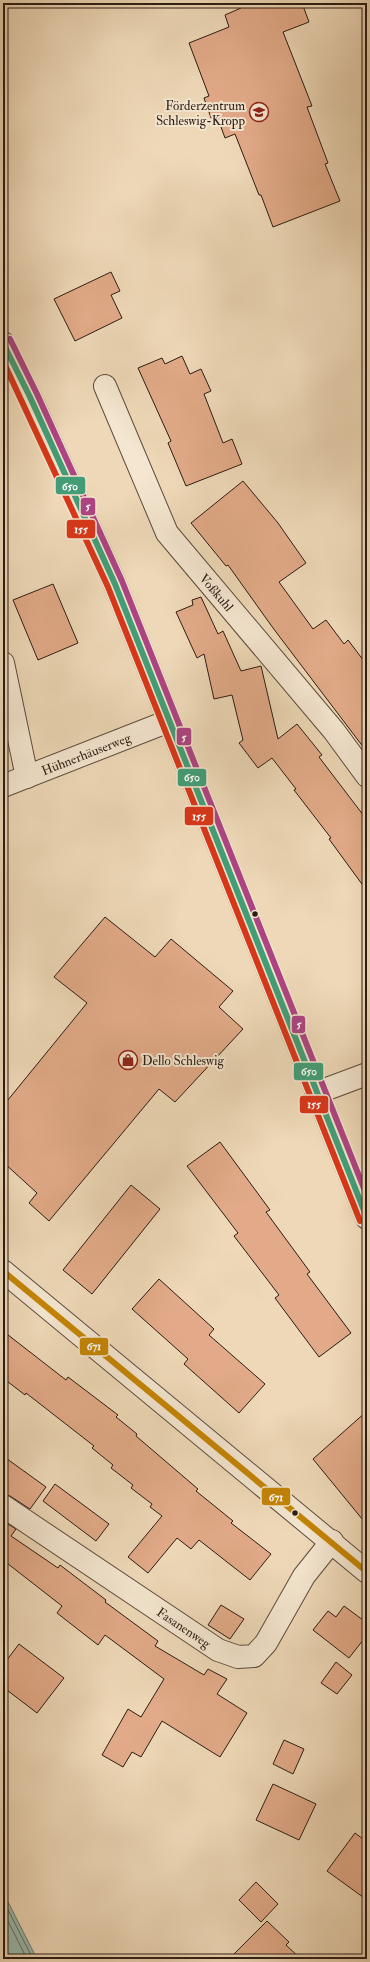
<svg xmlns="http://www.w3.org/2000/svg" width="370" height="1962" font-family="'IM FELL Double Pica',serif">
	<style>
		.water { fill: #99baae; stroke: #6d7b70 }
		.lines { fill: none; stroke-linecap: round; stroke-linejoin: round }
		.shore { stroke: #626b60; stroke-width: 1 }
		.building { fill: #e2aa88; stroke: #2c1c13 }
		.minor-casing { stroke: #5c4b3c; stroke-width: 24 }
		.tertiary-casing { stroke: #5c4b3c; stroke-width: 24 }
		.minor { stroke: #f4e6d0; stroke-width: 22 }
		.tertiary { stroke: #f4e6d0; stroke-width: 22 }
		.bus-1-casing { stroke: #f4e6d0; stroke-width: 9 }
		.bus-2-casing { stroke: #f4e6d0; stroke-width: 9 }
		.bus-3-casing { stroke: #f4e6d0; stroke-width: 9 }
		.bus-4-casing { stroke: #f4e6d0; stroke-width: 9 }
		.bus-1 { stroke: #429d76; stroke-width: 6 }
		.bus-2 { stroke: #d73719; stroke-width: 6 }
		.bus-3 { stroke: #ad4482; stroke-width: 6 }
		.bus-4 { stroke: #c48405; stroke-width: 6 }
		.bus-dot { fill: #2c1c13; stroke: #f4e6d0; stroke-width: 1.5 }
		.labels { text-anchor: middle; stroke-width: 4; stroke-linejoin: round; paint-order: stroke }
		.poi-label { font-size: 13px; fill: #2c1c13; stroke: #f4e6d0; text-anchor: end }
		.street-label { font-size: 13px; fill: #2c1c13; stroke: #f4e6d0 }
		.line-badge { stroke: #f4e6d0; stroke-width: 1.5 }
		.badge-label { font-size: 11px; text-anchor: middle; font-weight: bold; fill: #fff }
	</style>
	<rect width="100%" height="100%" fill="#eed8b7"/>
	<filter id="stains"><feTurbulence type="fractalNoise" baseFrequency=".005" numOctaves="4"/><feColorMatrix values="0 0 0 0 .2 0 0 0 0 .09 0 0 0 0 .02 0 0 0 .5 -.17"/></filter>
	<radialGradient id="worn" r=".72"><stop offset=".6" stop-color="#630" stop-opacity="0"/><stop offset="1" stop-color="#630" stop-opacity=".3"/></radialGradient>
	<path class="water" d="M3,1892L37,1959H3Z"/>
	<g class="lines">
		<path class="shore" d="M3,1900L33,1959
			M3,1911L27,1959"/>
	</g>
	<path class="building" d="M239,3H302L309,22L283,32L312,106L307,107L328,163L325,164L340,201L273,227L261,195H259L235,134L225,138L217,116L211,118L204,98L209,96L189,43L229,27L225,15L241,8Z
		M111,272L120,291L111,295L122,318L75,341L54,299Z
		M182,356L190,374L201,369L211,391L204,394L223,443L232,439L242,464L186,486L168,443L171,441L138,368L162,358L165,364Z
		M243,481L278,523L306,563L279,582L313,629L326,620L344,644L348,640L367,665V752L273,628L228,565L226,566L191,523Z
		M53,584L78,643L38,660L13,600Z
		M201,597L218,634L223,631L241,671L261,666L278,739L297,724L322,755L319,757L367,820V891L329,839L331,838L294,790L296,789L272,758L258,768L239,743L243,740L232,695L214,699L204,654L197,658L176,612L193,605L192,600Z
		M105,917L155,957L171,939L233,991L219,1007L243,1029L175,1102L159,1089L49,1221L29,1203L37,1193L3,1162V1106L87,1003L54,977Z
		M220,1142L270,1210L266,1212L310,1272L307,1274L351,1333L319,1357L275,1298L279,1295L234,1236L238,1233L187,1166Z
		M131,1185L160,1209L92,1294L63,1270Z
		M159,1279L214,1329L209,1335L265,1384L239,1413L184,1364L188,1359L132,1309Z
		M3,1331L66,1380L68,1377L118,1415L116,1417L137,1434L136,1436L198,1489L196,1491L233,1521L231,1523L271,1554L250,1580L199,1540L191,1549L177,1538L148,1573L128,1557L162,1516L150,1507L152,1504L131,1488L133,1485L111,1468L113,1465L92,1448L94,1446L26,1393L25,1395L3,1378Z
		M367,1411V1525L313,1459Z
		M3,1456L46,1487L30,1509L10,1496L3,1494Z
		M55,1484L109,1524L96,1541L43,1501Z
		M3,1521L16,1529L11,1536L58,1568L60,1565L106,1600L105,1602L158,1641L155,1646L204,1675L208,1669L227,1679L217,1694L247,1713L220,1757L162,1721L141,1757L132,1752L123,1767L102,1755L128,1709L141,1717L164,1679L105,1635L98,1645L57,1613L62,1606L3,1560Z
		M221,1605L244,1619L230,1639L208,1625Z
		M344,1606L367,1623V1635L349,1658L313,1630L328,1611L336,1617Z
		M19,1644L64,1678L37,1713L3,1687V1665Z
		M336,1662L352,1675L337,1694L321,1683Z
		M284,1740L304,1749L293,1774L273,1764Z
		M273,1784L316,1804L299,1840L256,1820Z
		M355,1833L367,1842V1900L327,1871Z
		M256,1882L278,1904L261,1922L239,1900Z
		M267,1921L289,1942L286,1945L301,1959H229Z"/>
	<g class="lines">
		<defs>
			<g id="minor">
				<path id="s1" d="M105,386L167,533L334,731L367,776"/>
				<path d="M3,663L27,777"/>
				<path id="s2" d="M3,786L169,721"/>
				<path d="M316,1093L367,1074"/>
				<path d="M3,1271L367,1572"/>
				<path id="s3" d="M3,1506L218,1650L238,1657L254,1656L266,1643L304,1576L332,1541"/>
			</g>
			<path id="tertiary" d="M3,343L30,397L115,584L367,1218"/>
		</defs>
		<use href="#minor" class="minor-casing"/>
		<use href="#tertiary" class="tertiary-casing"/>
		<use href="#minor" class="minor"/>
		<use href="#tertiary" class="tertiary"/>
		<defs>
			<path id="bus-1" d="M3,343L30,397L115,584L367,1218"/>
			<path id="bus-2" d="M3,361L108,587L360,1221"/>
			<path id="bus-3" d="M10,339L37,394L122,581L367,1196"/>
			<path id="bus-4" d="M3,1271L367,1572"/>
		</defs>
		<use href="#bus-1" class="bus-1-casing"/>
		<use href="#bus-2" class="bus-2-casing"/>
		<use href="#bus-3" class="bus-3-casing"/>
		<use href="#bus-4" class="bus-4-casing"/>
		<use href="#bus-1" class="bus-1"/>
		<use href="#bus-2" class="bus-2"/>
		<use href="#bus-3" class="bus-3"/>
		<use href="#bus-4" class="bus-4"/>
	</g>
	<defs>
		<symbol id="school-ring" viewBox="-11 -11 22 22"><circle r="9.5" fill="#f4e6d0" stroke="#8f2418" stroke-width="1.5"/><path d="M0-5L7-2L0 1L-7-2ZM-4 1L0 2.5L4 1V4Q0 6-4 4Z" fill="#8f2418"/></symbol>
		<symbol id="shop-ring" viewBox="-11 -11 22 22"><circle r="9.5" fill="#f4e6d0" stroke="#8f2418" stroke-width="1.5"/><path d="M-5-2.5h2.3a2.7 3.5 0 0 1 5.4 0H5L5.5 6h-11ZM-1.5-2.5h3a1.5 2.3 0 0 0-3 0Z" fill="#8f2418"/></symbol>
	</defs>
	<g fill-rule="evenodd">
		<use href="#school-ring" x="248" y="101" width="22" height="22"/>
		<use href="#shop-ring" x="117" y="1049" width="22" height="22"/>
	</g>
	<g class="bus-dot">
		<circle cx="255" cy="914" r="3.5"/>
		<circle cx="295" cy="1513" r="3.5"/>
	</g>
	<g class="labels">
		<g class="poi-label">
			<text x="245" y="110">Förderzentrum<tspan x="245" dy="15">Schleswig-Kropp</tspan></text>
			<text x="142" y="1065" text-anchor="start">Dello Schleswig</text>
		</g>
		<g class="street-label">
			<text dy="5" stroke="none"><textPath href="#s1" startOffset="237">Voßkuhl</textPath></text>
			<text dy="5" stroke="none"><textPath href="#s2" startOffset="89">Hühnerhäuserweg</textPath></text>
			<text dy="5" stroke="none"><textPath href="#s3" startOffset="218">Fasanenweg</textPath></text>
		</g>
	</g>
	<g class="line-badge">
		<rect x="55" y="476" width="31" height="19" rx="4" fill="#429d76"/>
		<rect x="80" y="497" width="16" height="19" rx="4" fill="#ad4482"/>
		<rect x="66" y="519" width="30" height="20" rx="4" fill="#d73719"/>
		<rect x="176" y="727" width="16" height="19" rx="4" fill="#ad4482"/>
		<rect x="177" y="768" width="30" height="19" rx="4" fill="#429d76"/>
		<rect x="184" y="806" width="30" height="20" rx="4" fill="#d73719"/>
		<rect x="291" y="1015" width="15" height="19" rx="4" fill="#ad4482"/>
		<rect x="293" y="1062" width="31" height="19" rx="4" fill="#429d76"/>
		<rect x="299" y="1095" width="30" height="19" rx="4" fill="#d73719"/>
		<rect x="79" y="1337" width="30" height="19" rx="4" fill="#c48405"/>
		<rect x="261" y="1487" width="30" height="19" rx="4" fill="#c48405"/>
	</g>
	<g class="badge-label">
		<text x="70" y="490">650</text>
		<text x="88" y="510">5</text>
		<text x="81" y="533">155</text>
		<text x="184" y="741">5</text>
		<text x="192" y="781">650</text>
		<text x="199" y="820">155</text>
		<text x="299" y="1028">5</text>
		<text x="309" y="1075">650</text>
		<text x="314" y="1108">155</text>
		<text x="94" y="1350">671</text>
		<text x="276" y="1501">671</text>
	</g>
	<rect width="370" height="1962" fill="none" stroke="#eed8b7" stroke-width="16"/>
	<rect x="4" y="4" width="362" height="1954" fill="none" stroke="#2c1c13" stroke-width="2"/>
	<rect x="8" y="8" width="354" height="1946" fill="none" stroke="#2c1c13"/>
	<rect width="100%" height="100%" filter="url(#stains)"/>
	<rect width="100%" height="100%" fill="url(#worn)"/>
</svg>
